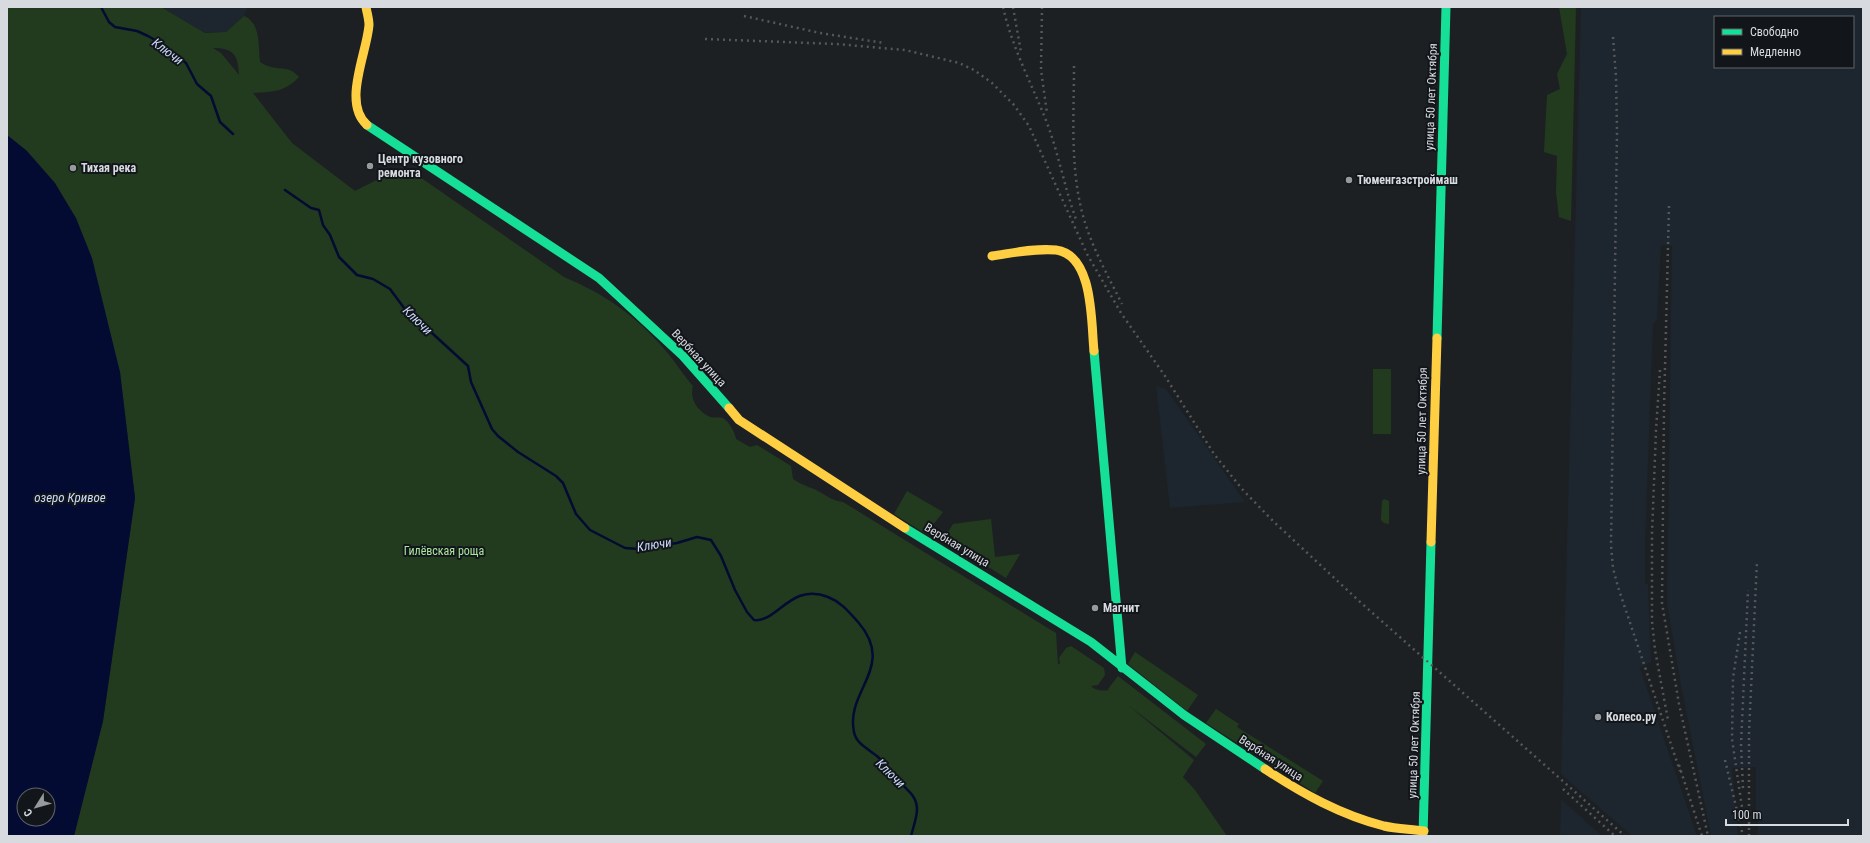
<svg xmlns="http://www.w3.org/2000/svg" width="1870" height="843" font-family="'Roboto Condensed',sans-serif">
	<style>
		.built { fill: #1d252e; fill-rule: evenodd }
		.green { fill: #223b1e; fill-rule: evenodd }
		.water { fill: #040b33; fill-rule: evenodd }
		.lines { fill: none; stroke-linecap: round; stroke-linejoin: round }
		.stream { stroke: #040b33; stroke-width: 2.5 }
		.fast { stroke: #16e098; stroke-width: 9 }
		.slow { stroke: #ffcf43; stroke-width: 9 }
		.rail { stroke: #55575a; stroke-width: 2.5; stroke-dasharray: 2 4; stroke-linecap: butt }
		.poi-dot { fill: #969a9d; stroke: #12161b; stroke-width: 1.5 }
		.labels { text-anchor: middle; stroke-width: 4; stroke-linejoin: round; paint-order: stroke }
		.street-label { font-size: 12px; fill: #d7dbdf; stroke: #12161b }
		.poi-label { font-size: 12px; font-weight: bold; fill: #d7dbdf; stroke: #12161b; text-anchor: start }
		.park-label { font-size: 12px; fill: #a9e59c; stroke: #12161b }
		.water-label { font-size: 13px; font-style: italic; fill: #cadaf9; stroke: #12161b }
	</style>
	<rect width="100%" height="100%" fill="#1d2023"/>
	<path class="built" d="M161,7H248L244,16L226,32L205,33Z
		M1581,7H1863V836H1757L1759,813L1756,812V767L1732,768L1738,836H1711L1680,680L1667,603L1672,246L1661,245L1657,320L1653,324L1645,545V583L1648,585L1651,662L1640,668L1697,836H1632L1561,774ZM1715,17H1853V67H1715Z
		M1156,386L1166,389L1245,502L1170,508Z
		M1561,799L1602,836H1560Z"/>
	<path class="green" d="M7,7H161L205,33L226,32L244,16C261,23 258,45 260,62C276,73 287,63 299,77C285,92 272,92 253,93L292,143L355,191L404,166L564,277C606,295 635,315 665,350C675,361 683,375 693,386C689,399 698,412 710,417C714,418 719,417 723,418C729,422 735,432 736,439L750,447L757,445L791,466L793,479C800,484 806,486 814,489C825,494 831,501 843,502L1056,633L1058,664H1060L1059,658L1066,648L1071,646L1104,668L1105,675L1098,685L1091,686C1096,691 1102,691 1109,690L1108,689L1118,676L1206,744L1196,757L1128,705L1194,760L1183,777L1195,790L1227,836H74L103,721L135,498L120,372L27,151L7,135ZM213,48C234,48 238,55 239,75L221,53Z
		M1559,7H1576L1571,221L1559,217L1556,192L1557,156L1544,152L1547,95L1560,89L1557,74L1567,54Z
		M1373,369H1391V434H1373Z
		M907,491L943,512L926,534L894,514Z
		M1384,499L1389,501V524L1384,523L1381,520L1382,501Z
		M991,519L995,557L1020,554L1006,578L944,539L953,524Z
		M1135,652L1198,695L1187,711L1128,664Z
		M1216,709L1239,724L1237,727L1323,781L1315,793L1206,723Z"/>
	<path class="water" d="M7,135L27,151L55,183L76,218L92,258L120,372L135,498L103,721L74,836H7ZM24,795H48V819H24Z"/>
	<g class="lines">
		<path class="stream" d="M101,7L109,22L115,27L137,31L148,36L162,44L186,63L197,84L211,96L220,122L233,134
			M285,190L311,208L319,210L323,225L330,235L339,257L357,275L373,279L390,289L407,312L420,322L468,366L471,382L492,429L498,436L518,452L556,476L563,483L576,514L590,530L625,548L638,549L677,543L697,537L711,540L721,556L735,590L747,612L754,620C777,623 791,582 828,597C841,602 849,612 858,622C897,667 845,690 854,732C856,744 869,749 878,757C887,766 894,775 902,784C906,789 912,793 914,798C916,800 917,807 917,809C917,818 913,828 911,836"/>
		<path class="fast" d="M367,125L599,278L683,356L729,408
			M1437,338L1446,7
			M1094,351L1122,668
			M905,528L1091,642L1184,715L1265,769
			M1423,836L1431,542"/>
		<path class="slow" d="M366,7C367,13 369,19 369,25C367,53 342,103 367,125
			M992,256C1013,253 1035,248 1056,250C1094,255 1091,323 1094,351
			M729,408L739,420L905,528
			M1431,542L1437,338
			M1265,769C1303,794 1341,815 1384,826C1397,829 1411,829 1424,831"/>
		<path class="rail" d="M1003,7C1012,48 1032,84 1047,123C1059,155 1065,190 1077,222
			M1013,7L1021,52
			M1042,7L1041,70L1047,113
			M744,16L820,33L884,43
			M1613,37L1616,77L1617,130L1611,545L1613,568L1618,587L1680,771
			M705,39L836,44L905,50L959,63L974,70L992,83L1014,105L1029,126L1087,254L1121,313L1165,376L1214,454L1242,489L1273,521L1359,601L1625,836
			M1074,66C1074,114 1070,164 1082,212C1090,244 1107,274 1122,304
			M1669,206L1664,408L1662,603L1679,704L1708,836
			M1660,370L1656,430L1652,534V621L1655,650L1668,720
			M1740,632L1733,678L1732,739L1743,814
			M1725,760L1743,836
			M1679,765L1702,836
			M1743,788L1741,745L1748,590
			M1563,789L1615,836
			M1749,836V732L1757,561"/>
	</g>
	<g class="poi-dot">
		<circle cx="370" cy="166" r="4"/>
		<circle cx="73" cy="168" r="4"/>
		<circle cx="1349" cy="180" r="4"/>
		<circle cx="1095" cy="608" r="4"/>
		<circle cx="1598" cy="717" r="4"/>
	</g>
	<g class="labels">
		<g class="street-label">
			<text transform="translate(1431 97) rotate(-88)" y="4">улица 50 лет Октября</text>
			<text transform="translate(699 358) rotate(47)" y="4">Вербная улица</text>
			<text transform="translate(1422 421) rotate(-89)" y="4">улица 50 лет Октября</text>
			<text transform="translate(957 545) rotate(31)" y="4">Вербная улица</text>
			<text transform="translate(1414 745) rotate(-88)" y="4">улица 50 лет Октября</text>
			<text transform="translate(1271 758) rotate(33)" y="4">Вербная улица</text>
		</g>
		<g class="poi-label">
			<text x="378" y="163">Центр кузовного<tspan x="378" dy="14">ремонта</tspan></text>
			<text x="81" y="172">Тихая река</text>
			<text x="1357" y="184">Тюменгазстроймаш</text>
			<text x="1103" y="612">Магнит</text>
			<text x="1606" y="721">Колесо.ру</text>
		</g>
		<g class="park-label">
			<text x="444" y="555">Гилёвская роща</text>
		</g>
		<g class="water-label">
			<text transform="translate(168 51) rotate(37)" y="5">Ключи</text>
			<text transform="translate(418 320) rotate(44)" y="5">Ключи</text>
			<text x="70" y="502">озеро Кривое</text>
			<text transform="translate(654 544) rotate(-9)" y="5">Ключи</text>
			<text transform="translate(891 773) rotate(45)" y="5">Ключи</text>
		</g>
	</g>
	<rect width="1870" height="843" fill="none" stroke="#d7dbdf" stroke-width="16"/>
	<rect x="1714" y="16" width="140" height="52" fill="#12161b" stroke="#616569"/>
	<rect x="1722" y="29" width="20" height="6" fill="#16e098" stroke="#616569"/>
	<text x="1750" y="36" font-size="12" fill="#d7dbdf">Свободно</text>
	<rect x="1722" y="49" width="20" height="6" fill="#ffcf43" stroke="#616569"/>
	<text x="1750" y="56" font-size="12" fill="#d7dbdf">Медленно</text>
	<g transform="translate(36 807) rotate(233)"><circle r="19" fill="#12161b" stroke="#616569"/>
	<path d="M0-3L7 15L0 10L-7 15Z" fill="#969a9d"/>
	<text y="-6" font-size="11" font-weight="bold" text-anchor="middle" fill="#d7dbdf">С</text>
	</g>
	<path d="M1726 819v6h122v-6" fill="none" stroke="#d7dbdf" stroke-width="2"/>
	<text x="1732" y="819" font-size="12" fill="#d7dbdf" stroke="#12161b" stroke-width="3" paint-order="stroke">100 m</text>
</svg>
